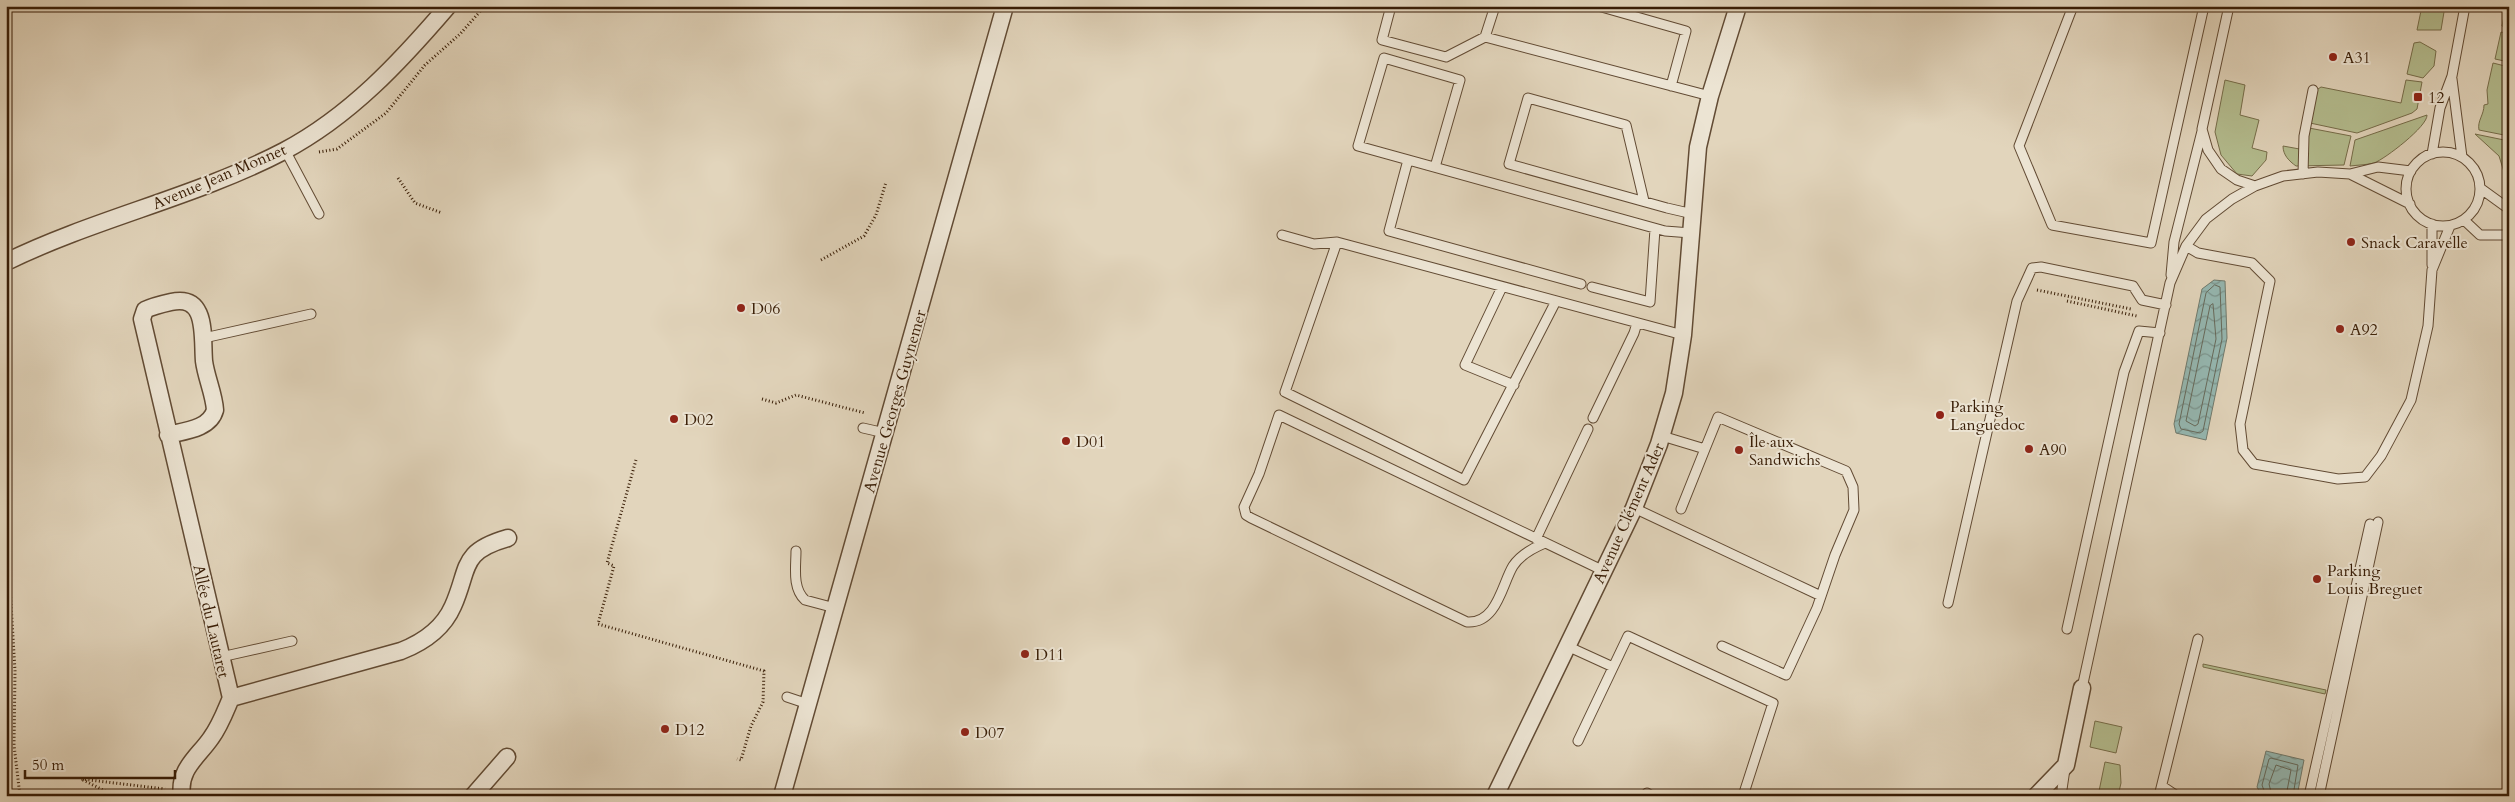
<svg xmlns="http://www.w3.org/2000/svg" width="2515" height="802" font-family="Cardo,serif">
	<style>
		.grass { fill: #b4bd8f; stroke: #766d4a }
		.water { fill: url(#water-waves); stroke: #707a6d }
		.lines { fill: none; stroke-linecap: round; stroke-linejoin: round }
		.shore { stroke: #666a5c; stroke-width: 1 }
		.service-casing { stroke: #624b34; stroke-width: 11 }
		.minor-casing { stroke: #624b34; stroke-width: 19 }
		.path { stroke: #381d06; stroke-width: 3; stroke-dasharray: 1 2.5; stroke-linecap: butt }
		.service { stroke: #ece4d3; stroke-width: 9 }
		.minor { stroke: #ece4d3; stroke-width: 16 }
		.poi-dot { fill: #8f2418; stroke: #ece4d3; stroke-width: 2 }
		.labels { text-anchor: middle; stroke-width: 4; stroke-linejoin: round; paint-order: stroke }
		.poi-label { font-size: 16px; fill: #381d06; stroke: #ece4d3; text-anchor: start }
		.street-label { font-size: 16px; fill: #381d06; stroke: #ece4d3 }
	</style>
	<defs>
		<pattern id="water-waves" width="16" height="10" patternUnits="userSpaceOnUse" patternTransform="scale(1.25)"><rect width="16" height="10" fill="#95b8b2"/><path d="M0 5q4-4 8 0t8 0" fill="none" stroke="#7b958f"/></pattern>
	</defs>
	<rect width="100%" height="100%" fill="#e2d5bc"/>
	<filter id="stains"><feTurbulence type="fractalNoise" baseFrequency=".004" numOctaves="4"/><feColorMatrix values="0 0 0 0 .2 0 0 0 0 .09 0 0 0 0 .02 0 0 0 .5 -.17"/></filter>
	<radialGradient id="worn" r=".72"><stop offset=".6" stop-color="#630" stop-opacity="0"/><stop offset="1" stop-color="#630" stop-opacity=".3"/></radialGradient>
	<path class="grass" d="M2422,6H2445L2441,30H2417Z
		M2506,6H2509V28L2502,26Z
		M2501,32L2509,34V62L2495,59Z
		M2420,42L2436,51L2434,66L2423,78L2407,74L2414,43Z
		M2493,63L2509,67V116L2507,126L2509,127V136L2479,130C2477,121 2484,115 2484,105L2488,104L2487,90Z
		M2225,80L2245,85L2240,115L2259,120L2252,148L2267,152L2266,160L2252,176L2237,174L2221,155L2215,132Z
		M2406,80L2422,82L2417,109L2412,113L2357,133L2310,123L2315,91L2321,87L2401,103Z
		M2427,115C2428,126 2385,159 2374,163C2366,165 2358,165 2350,166L2355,140Z
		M2309,128L2351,136L2344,165L2296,166C2289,161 2283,155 2283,146L2305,150Z
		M2475,134L2509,141V188L2499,156Z
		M2203,664L2326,690L2325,694L2203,667Z
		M2095,721L2122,727L2116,753L2090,747Z
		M2105,762L2120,765L2121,783L2118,796H2098Z"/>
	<path class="water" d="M2214,280L2225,281L2227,338L2206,440L2176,433L2174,424L2202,289Z
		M2266,751L2304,760L2297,796H2262L2257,787Z"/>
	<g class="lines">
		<path class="shore" d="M2215,285L2220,287L2222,339L2203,431L2200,433L2181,429L2179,424L2206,293Z
			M2213,304L2216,339L2198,424L2195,426L2186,421L2210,306Z
			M2266,796L2262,785L2269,759L2271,758L2298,765L2293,796
			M2272,796L2269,784L2276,765L2291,770L2286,796"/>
		<defs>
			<path id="service" d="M1391,6L1382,40L1446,57L1485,37L1710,96
				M1598,6L1686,31L1671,86
				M2073,6L2019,146L2052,225L2151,243L2204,6
				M2229,6L2202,129L2208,150L2221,169L2237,180L2255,186
				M1485,37L1495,6
				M2452,79L2462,157
				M285,150L319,214
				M2406 189a37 37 0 1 1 74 0a37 37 0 1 1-74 0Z
				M2432,154L2440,108L2452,76L2465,6
				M1408,160L1389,231L1581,284
				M1435,167L1460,80L1384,58L1358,146L1665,231L1691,233
				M2303,174L2304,136L2313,90
				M2350,174L2410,204
				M2480,188L2509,209
				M1644,201L1626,125L1528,98L1509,164L1667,208L1693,214
				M2464,220L2480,235H2509
				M2432,224V265
				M1282,235L1314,244L1337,242L1683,335
				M1337,242L1285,392L1464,480L1556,301
				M2186,246L2198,253L2252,263L2270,281L2240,424L2243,450L2254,464L2338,479L2365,477L2381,456L2411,400L2428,326L2432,270L2450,226
				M2171,275L2174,242L2202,131
				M1502,287L1465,365L1514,385
				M1592,287L1650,302L1655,229
				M204,338L311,314
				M1593,418L1634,333L1637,323
				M863,428L885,433
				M1662,436L1705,449L1681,509
				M1705,449L1718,417L1846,471L1853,487L1854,510L1835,555L1817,608L1786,675L1722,646
				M1634,508L1821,596
				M1536,539L1588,429
				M1545,543C1533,548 1520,555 1513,566C1502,584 1497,624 1467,622L1251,518L1246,515L1244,507L1259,474L1279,415L1604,571
				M796,551C796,567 792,588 805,600L835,608
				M1948,603L2017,301L2032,268L2041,267L2133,286L2142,300L2166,305
				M2067,629L2124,372L2139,331L2160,333
				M1567,646L1613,667
				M221,657L292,641
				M2082,688L2170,283L2186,246L2206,219L2232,199L2255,186L2283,176L2318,172L2350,174L2378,167L2411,171
				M787,697L808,704
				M1578,741L1628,636L1773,703L1743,796
				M2162,786L2177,796
				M1646,796L1647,793L1652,796
				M2061,796L2065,769
				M2159,796L2198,639
				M2309,796L2370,524
				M2319,796L2378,522"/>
			<path id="minor" d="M6,262C96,218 196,197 284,151C350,116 400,62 448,6
				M168,435C184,431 210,429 215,410C214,394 206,377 204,361C202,336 208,294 171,302C162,304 153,306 145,310L142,319L231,698C225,712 220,726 211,738C198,757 178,769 182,796
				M231,698L401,651C424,642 443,629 453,606C470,568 459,552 508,538
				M473,796L507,757
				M782,796L1005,6
				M1495,796L1634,508L1659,444L1674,393L1683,335L1698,147L1710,96L1738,6
				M2036,796L2066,765L2082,688"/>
		</defs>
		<use href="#service" class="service-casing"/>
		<use href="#minor" class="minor-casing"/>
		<path class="path" d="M319,152L337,149L386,113L425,65L460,34L485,6
			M398,178L415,203L442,213
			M821,260L864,236L876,215L886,182
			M2037,290L2131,309
			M2067,301L2137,316
			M762,399L776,403L796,395L865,413
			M636,460L607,563L614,566L598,624L764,671L763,702L751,726L741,760L737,759
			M6,587H10L15,671L14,745L20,796
			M115,796L81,779L165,789"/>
		<use href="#service" class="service"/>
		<use href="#minor" class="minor"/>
	</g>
	<g class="poi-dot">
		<circle cx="2333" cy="57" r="5"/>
		<rect x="2413" y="92" width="10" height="10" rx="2.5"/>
		<circle cx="2351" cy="242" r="5"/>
		<circle cx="741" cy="308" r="5"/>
		<circle cx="2340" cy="329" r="5"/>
		<circle cx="1940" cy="415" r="5"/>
		<circle cx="674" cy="419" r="5"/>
		<circle cx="1066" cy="441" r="5"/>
		<circle cx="2029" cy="449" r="5"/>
		<circle cx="1739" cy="450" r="5"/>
		<circle cx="2317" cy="579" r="5"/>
		<circle cx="1025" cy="654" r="5"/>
		<circle cx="665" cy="729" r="5"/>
		<circle cx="965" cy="732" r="5"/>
	</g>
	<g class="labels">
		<g class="poi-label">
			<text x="2343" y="63">A31</text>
			<text x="2428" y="103">12</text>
			<text x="2361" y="248">Snack Caravelle</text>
			<text x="751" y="314">D06</text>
			<text x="2350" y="335">A92</text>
			<text x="1950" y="412">Parking<tspan x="1950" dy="18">Languedoc</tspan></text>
			<text x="684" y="425">D02</text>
			<text x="1076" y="447">D01</text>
			<text x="1749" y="447">Île aux<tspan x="1749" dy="18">Sandwichs</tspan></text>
			<text x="2039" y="455">A90</text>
			<text x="2327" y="576">Parking<tspan x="2327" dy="18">Louis Breguet</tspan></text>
			<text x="1035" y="660">D11</text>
			<text x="675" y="735">D12</text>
			<text x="975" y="738">D07</text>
		</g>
		<g class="street-label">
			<text transform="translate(219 176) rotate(-23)" y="6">Avenue Jean Monnet</text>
			<text transform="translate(894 401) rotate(-74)" y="6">Avenue Georges Guynemer</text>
			<text transform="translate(1628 513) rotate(-66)" y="6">Avenue Clément Ader</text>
			<text transform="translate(212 621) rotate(77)" y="6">Allée du Lautaret</text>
		</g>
	</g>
	<rect width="2515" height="802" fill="none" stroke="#e2d5bc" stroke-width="25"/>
	<rect x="8" y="8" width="2500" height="787" fill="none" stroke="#381d06" stroke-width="2.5"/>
	<rect x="12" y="12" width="2490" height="777" fill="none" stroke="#381d06"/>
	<path d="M25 770v8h150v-8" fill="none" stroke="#381d06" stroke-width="2.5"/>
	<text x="32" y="770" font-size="15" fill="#381d06" stroke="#ece4d3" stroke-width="4" paint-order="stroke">50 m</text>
	<rect width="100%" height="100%" filter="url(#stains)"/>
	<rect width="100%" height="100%" fill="url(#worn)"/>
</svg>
